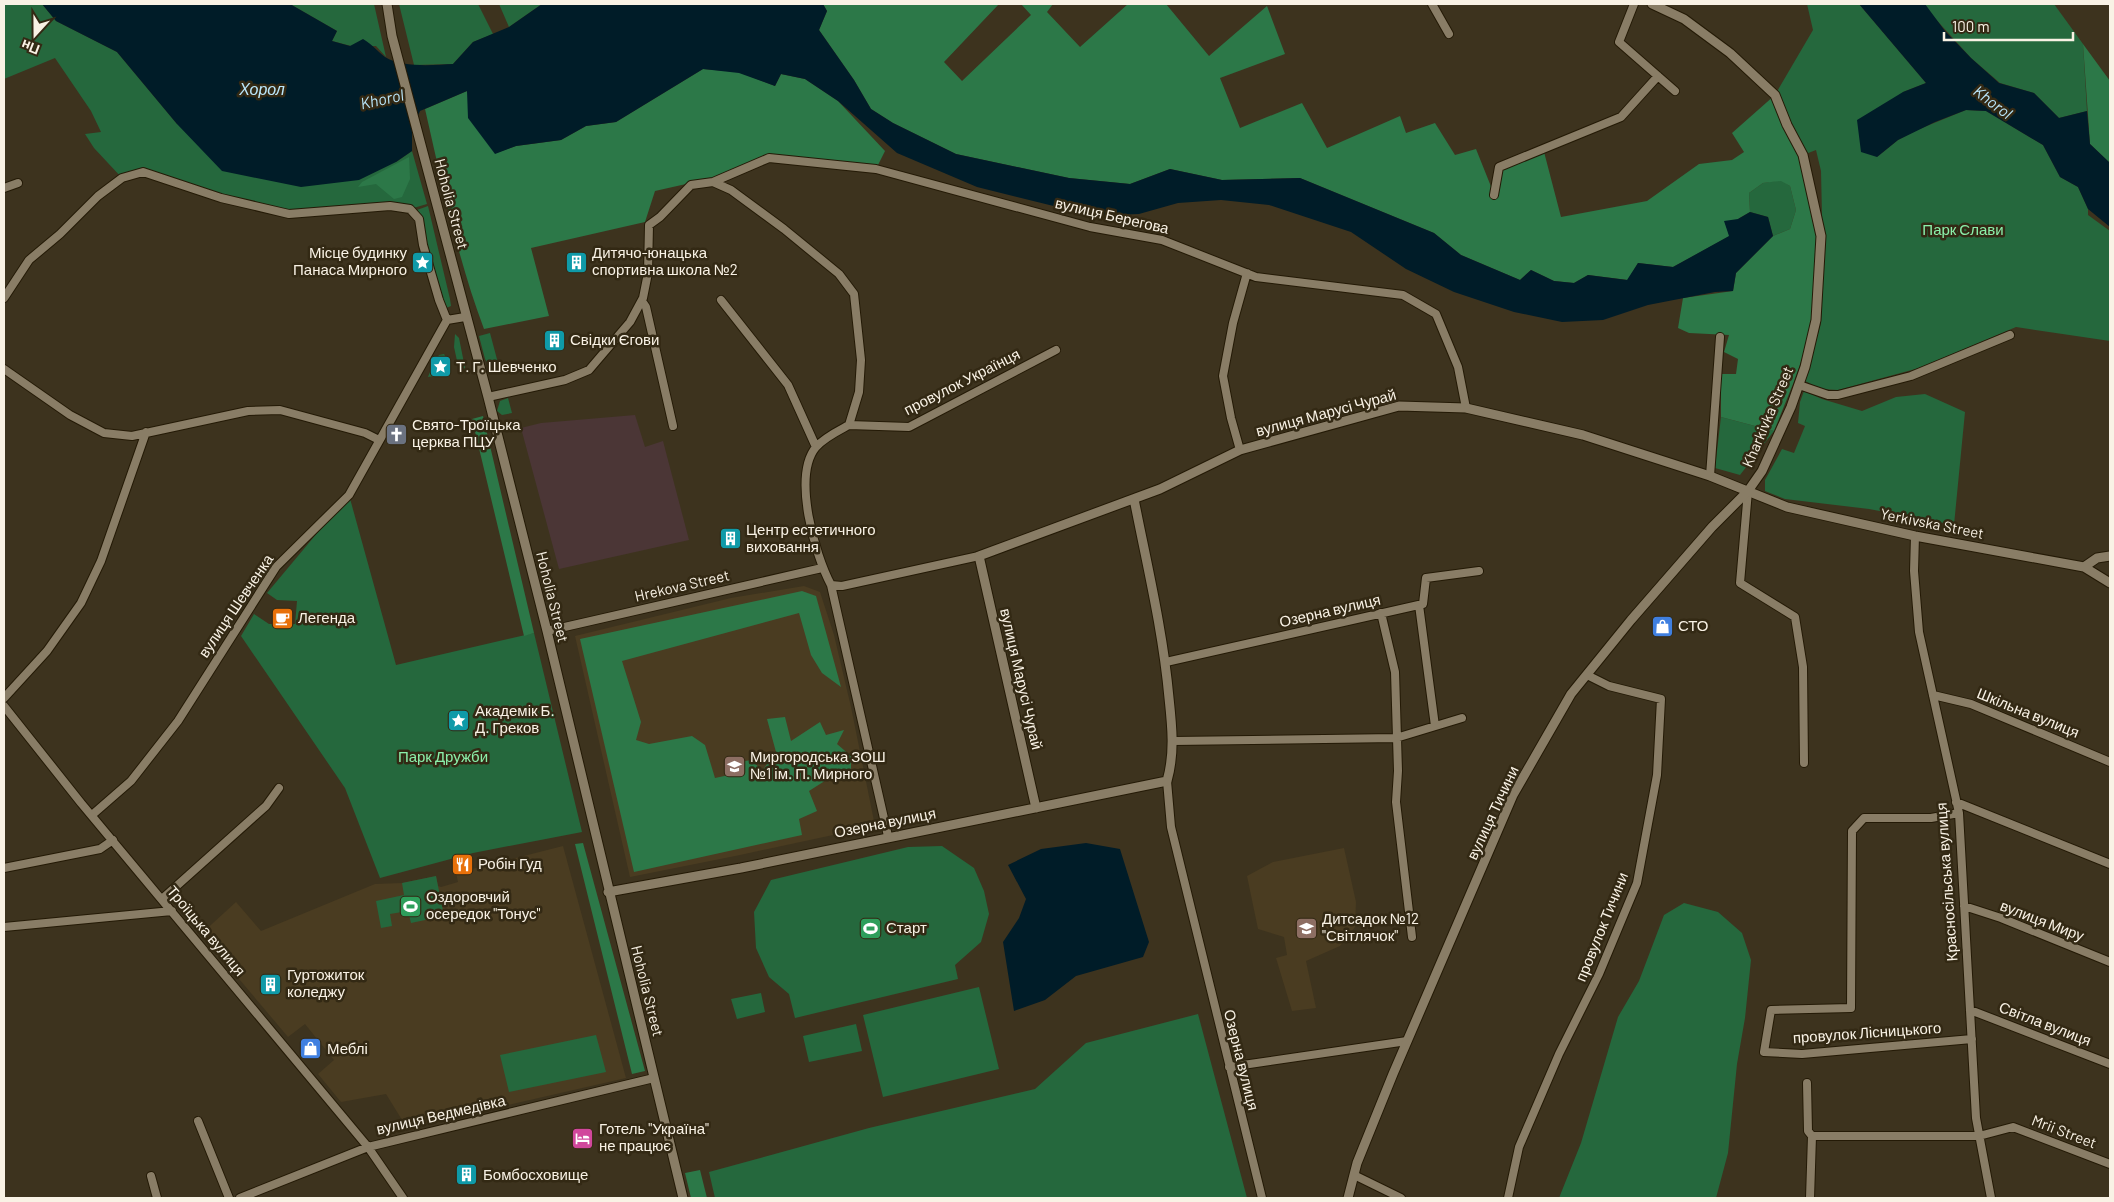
<svg xmlns="http://www.w3.org/2000/svg" width="2114" height="1202" font-family="Barlow,sans-serif">
	<style>
		.built { fill: #4a3c21 }
		.industrial { fill: #4b3636 }
		.green { fill: #25683d }
		.forest { fill: #2c7848 }
		.water { fill: #001c28 }
		.lines { fill: none; stroke-linecap: round; stroke-linejoin: round }
		.minor-casing { stroke: #241a06; stroke-width: 10 }
		.tertiary-casing { stroke: #241a06; stroke-width: 11 }
		.minor { stroke: #897d66; stroke-width: 8 }
		.tertiary { stroke: #897d66; stroke-width: 9 }
		.labels { text-anchor: middle; stroke-width: 5; stroke-linejoin: round; paint-order: stroke }
		.street-label { font-size: 15px; fill: #f9f2e5; stroke: #332914 }
		.park-label { font-size: 15px; fill: #8bf0aa; stroke: #332914 }
		.poi-label { font-size: 15px; fill: #f9f2e5; stroke: #332914; text-anchor: start }
		.water-label { font-size: 16px; font-style: italic; fill: #bae7fc; stroke: #332914 }
	</style>
	<rect width="100%" height="100%" fill="#3d331e"/>
	<path class="built" d="M804,586L820,592L834,635L851,707L875,826L740,855L630,877L575,636L731,598Z
		M563,846L626,1078L407,1128L386,1094L341,1102L318,1074L334,1060L305,1024L288,1037L201,934L236,902L261,931L375,884L402,883L436,876L438,886L441,887L458,882L456,873Z
		M1344,848L1356,902L1355,927L1340,946L1306,961L1316,1008L1292,1011L1276,958L1287,955L1284,937L1258,929L1247,876L1273,862Z"/>
	<path class="industrial" d="M635,415L645,447L663,441L689,540L559,569L521,428L541,423Z"/>
	<path class="green" d="M4,4H42L56,21L117,52L177,124L396,162L412,151L427,204L410,209L390,206L289,214L144,172L122,178L94,148L85,134L101,132L91,111L55,58L4,79Z
		M290,4H374L386,57L376,46H351L332,41L337,31Z
		M399,4H478L493,34L473,42L453,64L414,65Z
		M499,4H542L509,27Z
		M1807,4H1859L1926,83L1903,92L1877,157L1898,140L1917,130L1966,110L1986,111L2043,145L2060,177L2078,187L2088,209V215L2110,231V341L2016,327L1919,368L1838,390L1821,389L1805,381L1821,323L1823,260L1821,171L1816,150L1803,155L1775,95L1813,30Z
		M1922,4H2054L2083,44L2087,111L2059,118L2034,93L2000,83L1971,58Z
		M1781,180L1790,186L1796,210L1790,229L1773,236L1768,217L1750,212L1749,193L1763,183Z
		M428,206L450,299L451,306L446,308L417,210Z
		M490,333L498,363L489,365L485,359L479,336Z
		M455,334L459,338L465,368L459,370L454,347Z
		M444,354L449,362L450,373L428,377L434,361L439,355Z
		M1804,391L1822,399L1862,411L1896,397L1925,394L1965,412L1954,525L1869,509L1785,499L1765,491V480L1782,449L1794,453L1805,426L1798,423L1800,402Z
		M508,398L512,413L502,415L497,411L500,401Z
		M1721,417L1774,431L1740,475L1715,468Z
		M349,495L396,665L534,633L582,832L473,853L380,878L345,788L241,636L254,614L269,624H295L297,601L277,600L267,593Z
		M942,846L974,868L984,891L989,914L981,942L955,965L958,979L795,1018L789,994L769,977L756,948L754,912L771,880L908,847Z
		M436,876L444,916L411,923L408,911L390,914L392,926L381,928L376,901L404,895L402,883Z
		M1684,903L1718,912L1742,933L1751,960L1745,1018L1737,1064L1728,1153L1716,1198H1559L1581,1143L1618,1017L1639,981L1664,915Z
		M979,987L999,1069L883,1097L863,1015Z
		M761,993L765,1012L737,1019L731,999Z
		M1198,1014L1247,1198H715L709,1172L869,1128L1035,1089L1086,1043Z
		M856,1024L862,1051L809,1062L803,1036Z
		M596,1035L606,1072L509,1092L500,1055Z"/>
	<path class="forest" d="M823,4H999L944,62L962,81L1031,15L1021,4H1053L1047,12L1080,47L1128,4H1166L1209,56L1267,6L1285,54L1220,78L1240,128L1302,103L1327,148L1400,116L1406,133L1435,123L1455,155L1476,149L1494,194L1499,167L1543,148L1561,217L1647,201L1699,164L1732,160L1744,152L1732,133L1775,95L1803,155L1821,236L1816,320L1793,384L1774,431L1721,417V374H1736L1738,359L1724,352L1729,335L1689,333L1678,328L1683,298L1733,291L1736,273L1773,236L1790,229L1796,210L1790,186L1781,181L1763,183L1749,193L1750,212L1738,219L1730,236L1673,267L1638,263L1628,280L1588,275L1574,283L1554,281L1531,270L1520,280L1461,255L1434,233L1300,178L1222,180L1170,169L1130,184L1069,178L956,154L893,123L871,109L854,80L819,30L827,11Z
		M2083,44L2110,81V163L2090,144Z
		M703,69L739,72L775,86L781,74L805,79L838,101L885,151L876,169L769,158L717,177L655,191L645,222L531,248L549,316L484,329C457,257 442,183 425,109L467,91L496,153L516,146L561,140L586,126L616,122Z
		M409,157L410,179L402,197L394,199L376,184L358,187L362,182Z
		M483,416L534,633L524,636L472,419Z
		M802,591L816,596L841,687L822,673L811,655L799,613L622,661L641,722L636,740L649,744L692,736L705,745L715,778L729,775L731,763L752,760L762,771L776,752L767,719L785,717L791,741L820,722L826,735L844,730L837,744L851,756V775L831,777L809,791L817,811L799,819L802,835L634,872L580,639Z
		M583,843L645,1071L632,1074L575,844Z
		M700,1170L707,1198H691L685,1173Z"/>
	<path class="water" d="M42,4H290L337,31L332,41L350,46L363,39C373,45 377,51 385,57C402,68 434,65 453,64L473,42L509,27L542,4H823L827,11L819,30L854,80L871,109L893,123L956,154L1069,178L1130,184L1170,169L1222,180L1300,178L1434,233L1461,255L1520,280L1531,270L1554,281L1574,283L1588,275L1627,280L1638,263L1673,267L1729,236L1724,221L1738,219L1750,212L1768,217L1773,236L1736,273L1733,291L1715,292L1648,305L1603,320L1562,322L1514,312L1454,292L1406,269L1351,232L1269,205L1221,200L1178,203L1139,214L1094,216L977,187L897,153L838,101L805,79L781,74L775,86L739,73L703,69L616,122L586,126L561,140L516,146L495,154L468,118L467,91L420,111L412,129V151L396,162L359,180L301,187L222,171L177,124L117,52L56,21Z
		M1859,4H1925L1945,31L1971,58L1999,83L2034,93L2059,118L2087,111L2090,144L2110,163V227L2088,209L2078,187L2060,177L2043,145L1986,111L1966,110L1935,122L1898,140L1877,157L1861,152L1857,120L1903,92L1926,83Z
		M1086,843L1120,849L1149,942L1143,957L1076,976L1045,1000L1014,1011L1003,942L1019,918L1026,899L1008,865L1041,849Z"/>
	<g class="lines">
		<defs>
			<path id="minor" d="M1432,4L1449,34
				M1634,4L1619,42L1675,91
				M713,182L769,158L876,169L1090,227L1162,240L1256,277L1403,295L1436,314L1458,367L1466,408
				M4,188L18,183
				M1494,195L1499,167L1621,117L1658,76
				M4,298L29,260L60,234L98,196L122,178L143,172L221,198L289,214L390,206L410,209L419,219L423,245L439,300L447,320
				M721,300L788,385L816,447
				M642,301L646,307L673,426
				M4,369L70,415L104,433L132,436L248,411L280,410L365,433L379,440
				M1799,385L1828,395H1838L1911,376L2010,335
				M488,397L565,380L589,370L630,322L643,298L648,273L649,225L660,217L691,185L713,182L731,190L784,229L839,274L854,294L861,360L859,392L849,425C838,431 825,437 816,447C792,476 815,555 831,585L888,836
				M849,425L909,427L1056,350
				M1240,450L1231,418L1223,376L1233,323L1247,273
				M1710,476L1720,337
				M1748,491L1740,583L1795,617L1803,667L1804,763
				M1915,536L1914,571L1919,632L1959,813L1976,1118L1991,1198
				M831,585L842,586L979,556
				M1419,605L1435,726
				M1381,613L1395,672L1398,771L1396,802L1412,937
				M547,631L822,568
				M1166,662L1423,604L1426,578L1479,571
				M1933,695L1971,704L2110,762
				M4,698L47,651L81,603L101,561L146,432
				M4,706L81,803L368,1147L403,1198
				M1173,741L1396,738L1462,718
				M1167,781L1171,827L1262,1198
				M1956,802L2110,864
				M1959,813L1931,818H1864L1852,831L1851,1008L1771,1010L1764,1052L1802,1054L1972,1039
				M92,815L131,781L178,721L276,567L349,495L447,320L465,317
				M4,868L100,849L113,840
				M162,899L266,806L279,788
				M1964,906L2001,918L2110,962
				M4,927L172,911
				M1970,1010L2110,1064
				M1229,1067L1407,1041
				M1807,1083L1808,1131L1812,1136
				M198,1121L229,1198
				M1354,1175L1401,1198
				M151,1176L157,1198
				M240,1198L368,1147L654,1078
				M1508,1198L1519,1147L1559,1054L1599,974L1637,883L1657,775L1661,699L1609,686L1587,675
				M1810,1198L1812,1136H1979L2013,1127L2110,1164"/>
			<path id="tertiary" d="M387,4L392,36L488,397L547,631L683,1198
				M2084,567L2110,583
				M1036,808L979,556L1160,489L1240,450L1399,406L1466,408L1583,435L1710,476L1787,507L1915,536L2084,567L2097,558L2110,556
				M608,892L741,868L1167,781C1175,753 1172,726 1169,698C1163,631 1147,565 1134,499
				M1348,1198L1357,1163L1393,1074L1513,795L1571,694L1631,620L1712,527L1748,491L1762,471L1791,407L1805,367L1816,320L1821,236L1803,155L1787,125L1775,95L1730,53L1684,19L1652,4"/>
		</defs>
		<use href="#minor" class="minor-casing"/>
		<use href="#tertiary" class="tertiary-casing"/>
		<use href="#minor" class="minor"/>
		<use href="#tertiary" class="tertiary"/>
	</g>
	<defs>
		<symbol id="sight-square" viewBox="-11 -11 22 22"><rect x="-9" y="-9" width="18" height="18" rx="4" fill="#0f9aa8" stroke="#332914"/><path d="M0-6L1.8-2.2L6-1.7L2.9 1.2L3.7 5.4L0 3.3L-3.7 5.4L-2.9 1.2L-6-1.7L-1.8-2.2Z" fill="#fff"/></symbol>
		<symbol id="building-square" viewBox="-11 -11 22 22"><rect x="-9" y="-9" width="18" height="18" rx="4" fill="#0f9aa8" stroke="#332914"/><path d="M-4-6H4V6H1V3H-1V6H-4ZM-2.5-4.3h1.7v1.8h-1.7ZM.8-4.3h1.7v1.8H.8ZM-2.5-1h1.7V.8h-1.7ZM.8-1h1.7V.8H.8Z" fill="#fff"/></symbol>
		<symbol id="church-square" viewBox="-11 -11 22 22"><rect x="-9" y="-9" width="18" height="18" rx="4" fill="#6b7280" stroke="#332914"/><path d="M-1.2-6h2.4v3.5h3.3v2.4h-3.3V6h-2.4V-.1h-3.3v-2.4h3.3Z" fill="#fff"/></symbol>
		<symbol id="cafe-square" viewBox="-11 -11 22 22"><rect x="-9" y="-9" width="18" height="18" rx="4" fill="#e8710a" stroke="#332914"/><path d="M-5.5-4.5H6V0H3Q3 3.5 0 3.5H-2.5Q-5.5 3.5-5.5 0ZM3-3.2v2h1.7v-2ZM-6 4.5H4V6H-6Z" fill="#fff"/></symbol>
		<symbol id="shop-square" viewBox="-11 -11 22 22"><rect x="-9" y="-9" width="18" height="18" rx="4" fill="#3f7fe0" stroke="#332914"/><path d="M-5-2.5h2.3a2.7 3.5 0 0 1 5.4 0H5L5.5 6h-11ZM-1.5-2.5h3a1.5 2.3 0 0 0-3 0Z" fill="#fff"/></symbol>
		<symbol id="school-square" viewBox="-11 -11 22 22"><rect x="-9" y="-9" width="18" height="18" rx="4" fill="#8d6e63" stroke="#332914"/><path d="M0-5L7-2L0 1L-7-2ZM-4 1L0 2.5L4 1V4Q0 6-4 4Z" fill="#fff"/></symbol>
		<symbol id="restaurant-square" viewBox="-11 -11 22 22"><rect x="-9" y="-9" width="18" height="18" rx="4" fill="#e8710a" stroke="#332914"/><path d="M-5-6h1v4h1v-4h1v4h1v-4h1v5L-1.5 .5V6h-2V.5L-5-1ZM5-6V6H3V1.5H1.5Q1.5-4 5-6Z" fill="#fff"/></symbol>
		<symbol id="stadium-square" viewBox="-11 -11 22 22"><rect x="-9" y="-9" width="18" height="18" rx="4" fill="#2e9e5b" stroke="#332914"/><path d="M0-5a6.5 5 0 1 0 0 10a6.5 5 0 1 0 0-10ZM-3.5-1.8h7v3.6h-7Z" fill="#fff"/></symbol>
		<symbol id="hotel-square" viewBox="-11 -11 22 22"><rect x="-9" y="-9" width="18" height="18" rx="4" fill="#d1479c" stroke="#332914"/><path d="M-6-4.5h1.5V1H6V5H4.5V3h-9V5H-6ZM-4 0a1.8 1.8 0 1 1 3.6 0ZM.5 0V-2.5h3Q6-2.5 6 0Z" fill="#fff"/></symbol>
	</defs>
	<g fill-rule="evenodd">
		<use href="#sight-square" x="410" y="250" width="25" height="25"/>
		<use href="#building-square" x="564" y="250" width="25" height="25"/>
		<use href="#building-square" x="542" y="328" width="25" height="25"/>
		<use href="#sight-square" x="428" y="354" width="25" height="25"/>
		<use href="#church-square" x="384" y="422" width="25" height="25"/>
		<use href="#building-square" x="718" y="526" width="25" height="25"/>
		<use href="#cafe-square" x="270" y="606" width="25" height="25"/>
		<use href="#shop-square" x="1650" y="614" width="25" height="25"/>
		<use href="#sight-square" x="446" y="708" width="25" height="25"/>
		<use href="#school-square" x="722" y="754" width="25" height="25"/>
		<use href="#restaurant-square" x="450" y="852" width="25" height="25"/>
		<use href="#stadium-square" x="398" y="894" width="25" height="25"/>
		<use href="#stadium-square" x="858" y="916" width="25" height="25"/>
		<use href="#school-square" x="1294" y="916" width="25" height="25"/>
		<use href="#building-square" x="258" y="972" width="25" height="25"/>
		<use href="#shop-square" x="298" y="1036" width="25" height="25"/>
		<use href="#hotel-square" x="570" y="1126" width="25" height="25"/>
		<use href="#building-square" x="454" y="1162" width="25" height="25"/>
	</g>
	<g class="labels">
		<g class="street-label">
			<text transform="translate(451 204) rotate(75)" y="5">Hoholia Street</text>
			<text transform="translate(1112 216) rotate(13)" y="5">вулиця Берегова</text>
			<text transform="translate(962 382) rotate(-27)" y="5">провулок Українця</text>
			<text transform="translate(1326 413) rotate(-15)" y="5">вулиця Марусі Чурай</text>
			<text transform="translate(1768 417) rotate(-67)" y="5">Kharkivka Street</text>
			<text transform="translate(1932 524) rotate(11)" y="5">Yerkivska Street</text>
			<text transform="translate(682 586) rotate(-13)" y="5">Hrekova Street</text>
			<text transform="translate(552 597) rotate(76)" y="5">Hoholia Street</text>
			<text transform="translate(236 606) rotate(-56)" y="5">вулиця Шевченка</text>
			<text transform="translate(1330 611) rotate(-13)" y="5">Озерна вулиця</text>
			<text transform="translate(1021 679) rotate(77)" y="5">вулиця Марусі Чурай</text>
			<text transform="translate(2028 713) rotate(22)" y="5">Шкільна вулиця</text>
			<text transform="translate(1493 813) rotate(-65)" y="5">вулиця Тичини</text>
			<text transform="translate(885 823) rotate(-11)" y="5">Озерна вулиця</text>
			<text transform="translate(1947 882) rotate(-94)" y="5">Красносільська вулиця</text>
			<text transform="translate(2042 921) rotate(21)" y="5">вулиця Миру</text>
			<text transform="translate(1602 927) rotate(-68)" y="5">провулок Тичини</text>
			<text transform="translate(206 931) rotate(50)" y="5">Троїцька вулиця</text>
			<text transform="translate(647 991) rotate(76)" y="5">Hoholia Street</text>
			<text transform="translate(2045 1024) rotate(21)" y="5">Світла вулиця</text>
			<text transform="translate(1867 1033) rotate(-4)" y="5">провулок Лісницького</text>
			<text transform="translate(1241 1060) rotate(76)" y="5">Озерна вулиця</text>
			<text transform="translate(441 1115) rotate(-13)" y="5">вулиця Ведмедівка</text>
			<text transform="translate(2064 1132) rotate(21)" y="5">Mrii Street</text>
		</g>
		<g class="park-label">
			<text x="1963" y="235">Парк Слави</text>
			<text x="443" y="762">Парк Дружби</text>
		</g>
		<g class="poi-label">
			<text x="407" y="258" text-anchor="end">Місце будинку<tspan x="407" dy="17">Панаса Мирного</tspan></text>
			<text x="592" y="258">Дитячо-юнацька<tspan x="592" dy="17">спортивна школа №2</tspan></text>
			<text x="570" y="345">Свідки Єгови</text>
			<text x="456" y="372">Т. Г. Шевченко</text>
			<text x="412" y="430">Свято-Троїцька<tspan x="412" dy="17">церква ПЦУ</tspan></text>
			<text x="746" y="535">Центр естетичного<tspan x="746" dy="17">виховання</tspan></text>
			<text x="298" y="623">Легенда</text>
			<text x="1678" y="631">СТО</text>
			<text x="475" y="716">Академік Б.<tspan x="475" dy="17">Д. Греков</tspan></text>
			<text x="750" y="762">Миргородська ЗОШ<tspan x="750" dy="17">№1 ім. П. Мирного</tspan></text>
			<text x="478" y="869">Робін Гуд</text>
			<text x="426" y="902">Оздоровчий<tspan x="426" dy="17">осередок "Тонус"</tspan></text>
			<text x="1322" y="924">Дитсадок №12<tspan x="1322" dy="17">"Світлячок"</tspan></text>
			<text x="886" y="933">Старт</text>
			<text x="287" y="980">Гуртожиток<tspan x="287" dy="17">коледжу</tspan></text>
			<text x="327" y="1054">Меблі</text>
			<text x="599" y="1134">Готель "Україна"<tspan x="599" dy="17">не працює</tspan></text>
			<text x="483" y="1180">Бомбосховище</text>
		</g>
		<g class="water-label">
			<text x="262" y="95">Хорол</text>
			<text transform="translate(382 99) rotate(-12)" y="6">Khorol</text>
			<text transform="translate(1993 102) rotate(37)" y="6">Khorol</text>
		</g>
	</g>
	<rect width="2114" height="1202" fill="none" stroke="#f9f2e5" stroke-width="10"/>
	<g transform="translate(35 35) rotate(201)" stroke="#332914" stroke-width="4" paint-order="stroke">
	<path d="M0-4L9 19L0 12L-9 19Z" fill="#f9f2e5"/>
	<text y="-8" font-size="14" font-weight="bold" text-anchor="middle" fill="#f9f2e5">Пн</text>
	</g>
	<path d="M1944 32v8h129v-8" fill="none" stroke="#f9f2e5" stroke-width="2.5"/>
	<text x="1952" y="32" font-size="15" fill="#f9f2e5" stroke="#332914" stroke-width="4" paint-order="stroke">100 m</text>
</svg>
